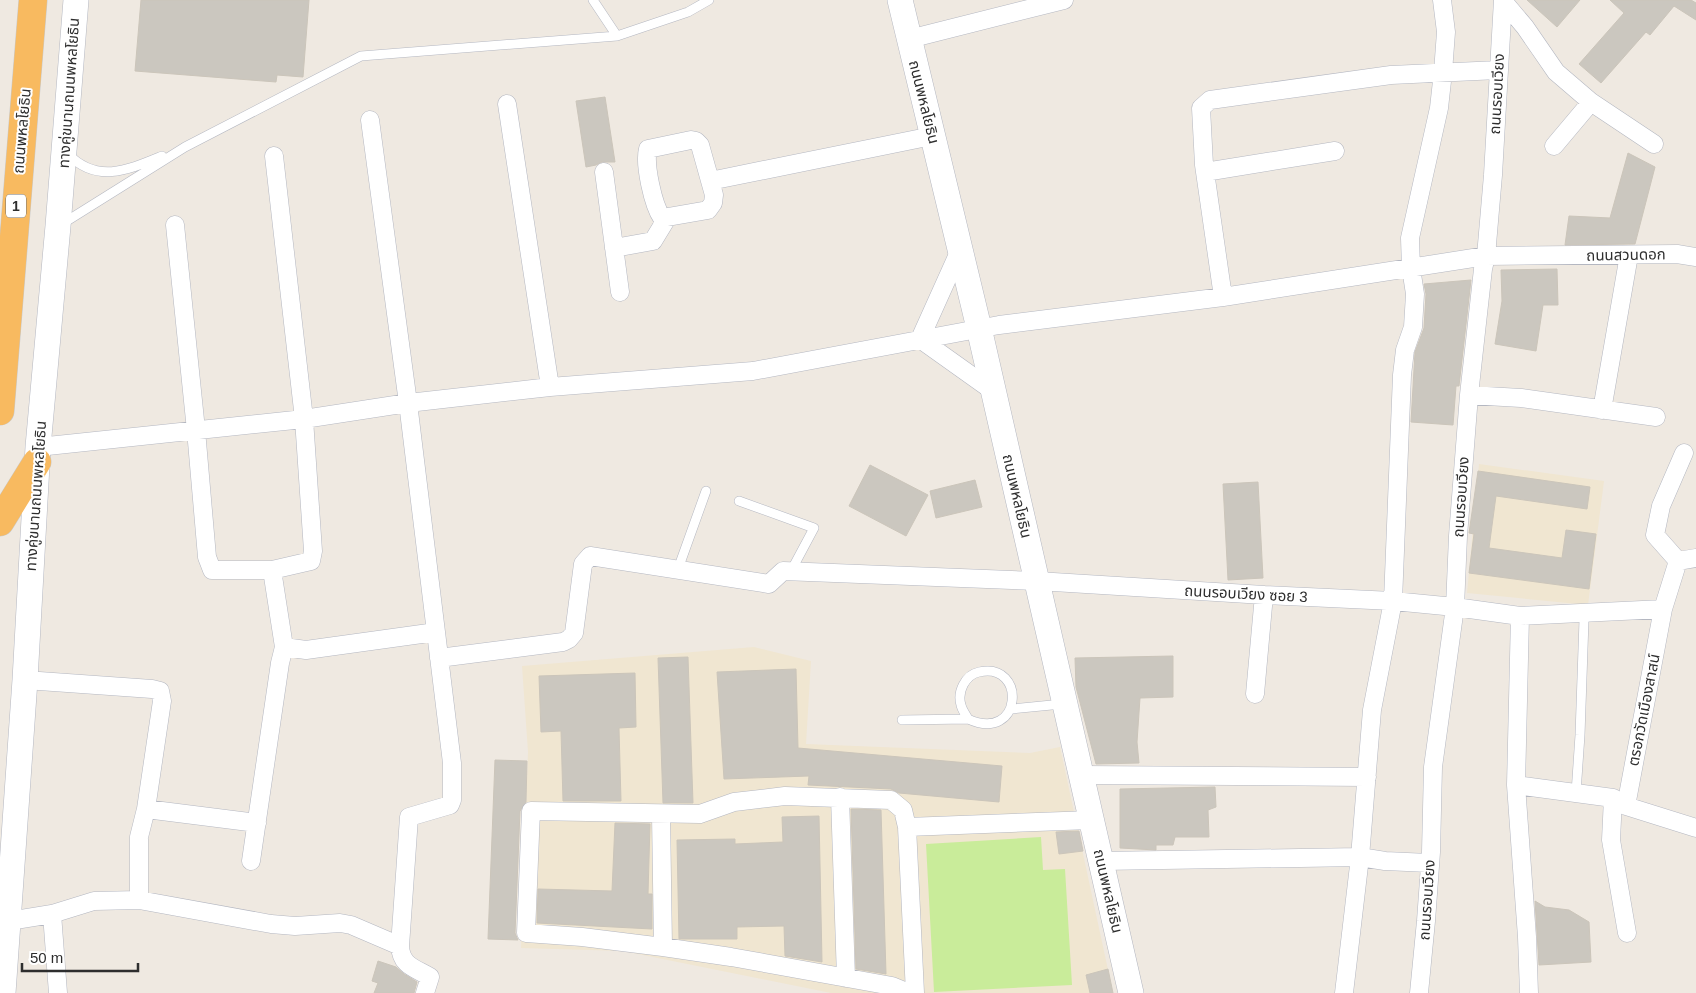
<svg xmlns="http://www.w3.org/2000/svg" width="1696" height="993" font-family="Helvetica,'Noto Sans Thai',sans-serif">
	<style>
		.education { fill: #f0e6d1 }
		.pitch { fill: #c9ec9a }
		.building { fill: #cbc7bf; stroke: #cbc5ba }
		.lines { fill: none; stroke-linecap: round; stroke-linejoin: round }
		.service-casing { stroke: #b4b7c1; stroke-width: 10 }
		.minor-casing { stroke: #b4b7c1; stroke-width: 19 }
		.secondary-casing { stroke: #b4b7c1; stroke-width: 26 }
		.trunk-casing { stroke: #c9c9c9; stroke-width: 29 }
		.service { stroke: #fff; stroke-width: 9 }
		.minor { stroke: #fff; stroke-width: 18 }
		.secondary { stroke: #fff; stroke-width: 25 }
		.trunk { stroke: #f8ba60; stroke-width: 28 }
		.labels { text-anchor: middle; stroke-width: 4; stroke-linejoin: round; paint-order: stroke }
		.shield { fill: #fff; stroke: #6d6d6d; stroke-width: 1 }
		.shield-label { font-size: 14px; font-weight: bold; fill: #2e2e2e }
		.street-label { font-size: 15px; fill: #2e2e2e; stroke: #fff }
	</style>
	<rect width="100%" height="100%" fill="#efe9e1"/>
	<path class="education" d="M1479,464L1604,481L1588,605L1467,593Z
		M754,647L811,661L806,744L1030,753L1060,747L1113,993H831L623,951L521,948L528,752L522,666Z"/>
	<path class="pitch" d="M1041,837L1043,870L1065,869L1072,985L934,992L926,844Z"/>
	<path class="building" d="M141,0H309L303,77L277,75L276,82L135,71Z
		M1527,0H1580L1557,27Z
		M1610,0H1691L1696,3V20L1674,6L1650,35L1646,32L1601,83L1579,64L1624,13Z
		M605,97L615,162H602L596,165L586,167L576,101Z
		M1628,153L1655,167L1635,244L1565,245L1569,216L1610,218Z
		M1557,269L1558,305H1543L1536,351L1495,344L1502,301L1501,270Z
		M1471,280L1459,386H1456L1453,425L1411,422L1415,352L1424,328L1426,294L1424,284Z
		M870,465L928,495L906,536L849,506Z
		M1478,471L1590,487L1587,509L1496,496L1489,548L1562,558L1566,530L1596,534L1589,589L1469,573L1474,534L1469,533Z
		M975,480L982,507L936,518L930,491Z
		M1258,482L1263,578L1228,580L1223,484Z
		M1173,656V697L1140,698L1137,742L1139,763L1096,764L1076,687L1075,658Z
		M688,657L693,803H663L658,658Z
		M796,669L798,748L1002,766L999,802L899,793L891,789L808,785L809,776L724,779L717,672Z
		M635,673L636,727L619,728L621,801H563L561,731L541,732L539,676Z
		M495,760L527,761L526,802L520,811L515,933L518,940L488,939Z
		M1215,787L1216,807L1208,810L1209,837H1175L1173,845H1156V850L1120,848V789Z
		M851,809L881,810L886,974L856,969Z
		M819,816L822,962L785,956L784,926L737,927V939H679L677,840L735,839V844L783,842L782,817Z
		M615,823L650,824L648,894H652V929L537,923L538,889L612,891Z
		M1079,831L1083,851L1059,854L1056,832Z
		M1535,901L1545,907L1569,910L1589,922L1591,962L1539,965Z
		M378,961L396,967L404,974L417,982L414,993H374L378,983L372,981Z
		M1108,969L1113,993H1090L1086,975Z"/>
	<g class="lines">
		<defs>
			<path id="service" d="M593,0L617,36L688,12L709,0
				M68,154C97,184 128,170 162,156
				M62,224L185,147L361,56L617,36
				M739,501L814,528L791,571
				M678,569L706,491
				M1012,709L1062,704
				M902,720L968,719C1023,744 1027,661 979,672C965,675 957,692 961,705C962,710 966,715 968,719
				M1576,793L1580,735L1584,620"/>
			<path id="minor" d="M1503,1L1525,27L1556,72L1591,102L1654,144
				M909,39L1064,0
				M507,104L550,387
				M691,140L696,141L700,145L714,195L713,203L708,210L662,218C653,205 644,164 648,149Z
				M1554,146L1591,102
				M604,172L620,292
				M1205,172L1335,151
				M710,181L932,136
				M175,225L196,430L207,557L212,570H272L311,561L313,551L304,419L274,156
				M614,248L653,241L667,218
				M960,250L920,339L993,391
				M1223,297L1204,165L1201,108L1210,100L1391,75L1498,70
				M1469,395L1521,398L1656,417
				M1602,410L1629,255
				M38,447L304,419L408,403L550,387L753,371L999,325L1223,297L1486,256L1677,254L1696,257
				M1678,561L1655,535L1661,506L1684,453
				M1520,616L1516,785L1527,937L1529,993
				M284,647L306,650L436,632
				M439,658L563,642L569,639L574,633L583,564L590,556L769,584L783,571L1037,581L1264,595L1393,601L1455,607L1520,616L1663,609
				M25,680L152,689L160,691L162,701L146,809L139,837V900
				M1255,694L1264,595
				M1081,775L1367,777
				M1516,785L1613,798L1626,806L1696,828
				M840,797L846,978
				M1613,798L1611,840L1627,933
				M1626,806L1663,609L1678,561L1696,558
				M146,809L257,823
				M661,814L663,947
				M907,827L915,993
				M251,861L280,663L284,647L272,570
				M1101,861L1360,857L1385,861L1429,863
				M52,914L58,993
				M9,921L52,914L94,901L139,900L271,924L295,926L340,923L351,925L400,946L409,817L450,805L452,800V763L408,403L370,120
				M400,946C401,966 415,968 430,977L425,993
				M909,993L892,986L731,957L663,947L582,937L526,933L531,811L700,814L734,802L785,796L891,800L903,810L907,827L1091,820
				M1344,993L1360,857L1372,710L1393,601L1402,375L1405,350L1413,327L1415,294L1411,268L1410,238L1439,108L1443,72L1446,32L1442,0
				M1419,993L1426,921L1431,852L1433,767L1455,607L1458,536L1469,395L1483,269L1486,256L1493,175L1503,0"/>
			<path id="secondary" d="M900,0L979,328L1131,993
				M3,993L25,680L38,447L58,226L76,0"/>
			<path id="trunk" d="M0,411L33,0
				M0,522L37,462"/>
		</defs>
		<use href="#service" class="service-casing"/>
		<use href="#minor" class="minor-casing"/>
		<use href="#secondary" class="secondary-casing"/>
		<use href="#trunk" class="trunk-casing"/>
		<use href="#service" class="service"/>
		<use href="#minor" class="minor"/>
		<use href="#secondary" class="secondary"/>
		<use href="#trunk" class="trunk"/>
	</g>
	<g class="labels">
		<rect class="shield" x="6" y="194.5" width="20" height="23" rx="4"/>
		<g class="shield-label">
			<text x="16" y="211">1</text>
		</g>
		<g class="street-label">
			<text transform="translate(69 93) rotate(-86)" y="5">ทางคู่ขนานถนนพหลโยธิน</text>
			<text transform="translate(1497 94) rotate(-87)" y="5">ถนนรอบเวียง</text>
			<text transform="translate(924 102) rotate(76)" y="5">ถนนพหลโยธิน</text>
			<text transform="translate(22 131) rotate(-85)" y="5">ถนนพหลโยธิน</text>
			<text transform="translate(1626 255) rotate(-1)" y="5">ถนนสวนดอก</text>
			<text transform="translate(36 496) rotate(-86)" y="5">ทางคู่ขนานถนนพหลโยธิน</text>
			<text transform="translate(1017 496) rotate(77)" y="5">ถนนพหลโยธิน</text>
			<text transform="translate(1461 497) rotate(-86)" y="5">ถนนรอบเวียง</text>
			<text transform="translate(1246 594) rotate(3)" y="5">ถนนรอบเวียง ซอย 3</text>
			<text transform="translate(1644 710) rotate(-79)" y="5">ตรอกวัดเมืองสาสน์</text>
			<text transform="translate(1108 891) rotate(77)" y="5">ถนนพหลโยธิน</text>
			<text transform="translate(1427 900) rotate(-86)" y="5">ถนนรอบเวียง</text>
		</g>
	</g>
	<path d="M22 963v8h116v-8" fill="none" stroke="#2e2e2e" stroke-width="2.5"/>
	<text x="30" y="963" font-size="15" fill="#2e2e2e" stroke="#ffffff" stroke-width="4" paint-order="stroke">50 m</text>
</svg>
